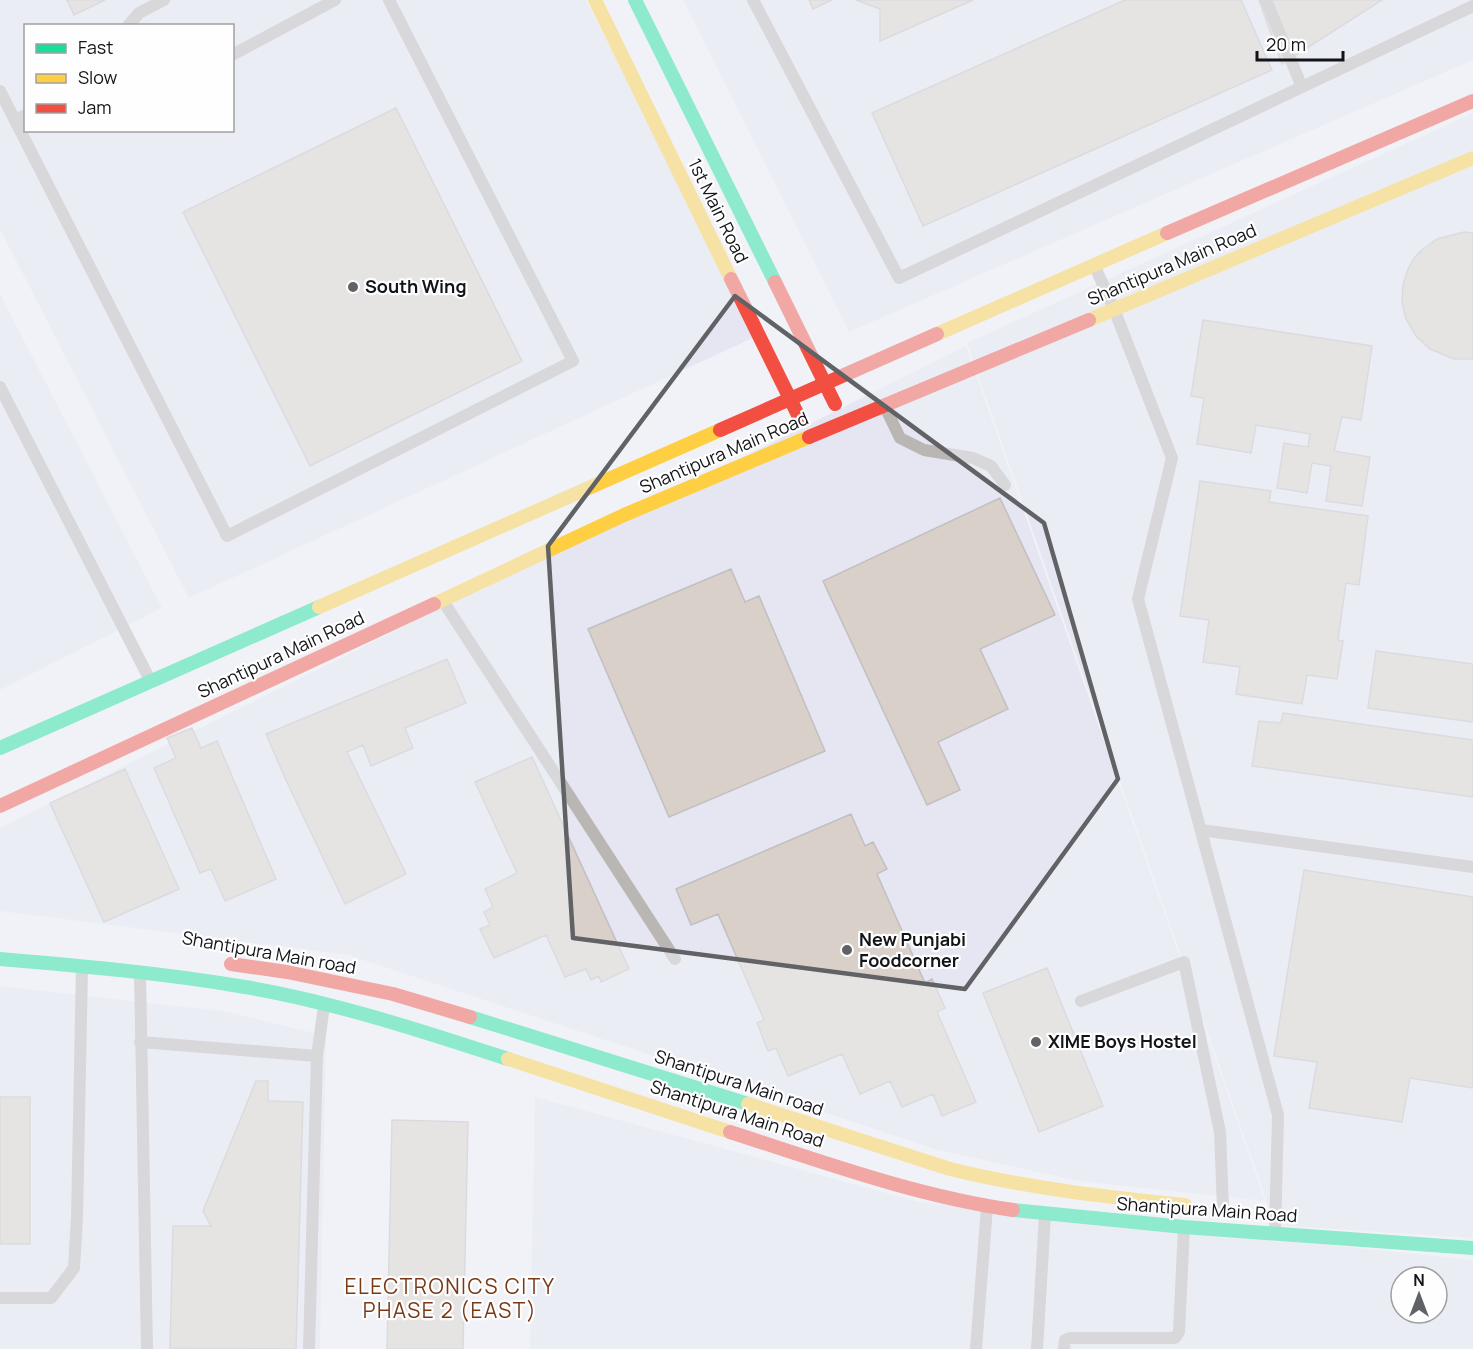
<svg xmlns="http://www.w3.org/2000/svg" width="1473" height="1349" font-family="Manrope,sans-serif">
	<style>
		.built { fill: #e5e6f2; fill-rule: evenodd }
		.building { fill: #d9d0ca; stroke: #c1bfc1; stroke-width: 1.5 }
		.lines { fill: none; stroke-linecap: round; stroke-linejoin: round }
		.lane { stroke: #bab6b4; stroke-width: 12 }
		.fast { stroke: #16e098; stroke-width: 14 }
		.slow { stroke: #ffcf43; stroke-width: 14 }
		.jam { stroke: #f24e42; stroke-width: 14 }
		.marked { fill: none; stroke: #616265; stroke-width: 4.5; stroke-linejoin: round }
		.poi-dot { fill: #616265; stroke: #fefefe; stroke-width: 2 }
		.labels { text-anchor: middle; stroke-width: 4.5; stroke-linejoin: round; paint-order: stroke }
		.street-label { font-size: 18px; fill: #131417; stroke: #fefefe }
		.poi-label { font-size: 18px; font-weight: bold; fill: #131417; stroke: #fefefe; text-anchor: start }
		.quarter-label { font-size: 21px; letter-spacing: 1.5px; fill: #783915; stroke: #fefefe }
	</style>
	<rect width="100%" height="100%" fill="#f1f2f7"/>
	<path class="built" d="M0,0H586L757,336L189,598L0,229ZM26,26H232V130H26Z
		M683,0H1473V60L849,332Z
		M1473,113V1238L1275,1225L967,343Z
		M0,294L162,608L0,690Z
		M966,346L1265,1201L1078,1181L938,1150L348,955L0,911V828Z
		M0,986L228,1012L326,1036L320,1349H0Z
		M535,1097L919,1202L1473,1260V1349H530ZM1401,1277H1437V1313H1401Z"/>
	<path class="building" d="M67,0H105L74,15Z
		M809,0H832L813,9Z
		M856,0H973L880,41V9Z
		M1125,0H1241L1272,70L923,226L872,113Z
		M1259,0H1382L1282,64Z
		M396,108L522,361L310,466L183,212Z
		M1464,232L1473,233V359H1454L1430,349L1416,336L1406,319L1402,303L1403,285L1408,269L1414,258L1422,250L1437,239Z
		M1203,320L1372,346L1361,420L1342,417L1334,451L1370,457L1362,506L1326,501L1331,466L1312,463L1307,493L1277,488L1284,443L1308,447L1310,434L1256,425L1251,453L1197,444L1204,398L1191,396Z
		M1200,481L1271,491L1269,502L1368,516L1359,585L1346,583L1338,640L1343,641L1337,679L1307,675L1302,704L1236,694L1240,667L1203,662L1209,620L1180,616Z
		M1000,498L1055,615L980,649L1008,709L938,742L960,790L927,805L823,581Z
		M731,569L745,602L759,596L825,751L669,817L588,629Z
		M1376,651L1473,664V722L1368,708Z
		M447,659L466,703L405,728L413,748L371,766L363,745L347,752L406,874L345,904L285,778L266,734Z
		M1283,713L1473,740V797L1252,766L1259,721L1281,723Z
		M192,728L201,748L217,741L276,879L225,901L211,869L200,873L154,768L176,758L167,738Z
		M532,757L629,969L601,982L599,976L591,980L586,969L565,977L546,935L494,958L480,929L490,925L484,912L493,907L485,889L517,873L475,782Z
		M125,769L179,889L104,922L50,803Z
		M851,814L865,846L873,842L887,869L877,874L925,983L932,979L945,1008L937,1012L976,1102L942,1116L933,1094L902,1107L890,1081L860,1094L842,1054L788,1076L776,1048L768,1051L757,1023L764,1020L718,914L691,925L676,889Z
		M1304,870L1473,897V1088L1410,1078L1402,1122L1309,1108L1317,1062L1274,1056Z
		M1047,968L1103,1106L1039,1132L983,993Z
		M256,1081H268V1101L303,1102L296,1349L170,1348L173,1226H211L203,1211Z
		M0,1097H30V1244H0Z
		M392,1120L468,1122L463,1349H387Z"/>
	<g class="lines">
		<path class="lane" d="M753,0L899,278L1473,6
			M1266,0L1302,87
			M128,26L139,13L164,0
			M232,55L335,0
			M0,91L227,536L573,361L389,0
			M15,120L26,115
			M1095,267L1114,309L1172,458L1138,599L1278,1115L1275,1232
			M0,387L150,680
			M885,407L900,438L924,450L973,458L991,466L1005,485
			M443,601L675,959
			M1201,830L1473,867
			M140,973L147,1349
			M1081,1001L1184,962L1220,1132L1223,1208
			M140,1042L317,1056
			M0,1298H51L74,1268L77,1217L82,967
			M309,1349L317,1056L324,1006
			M976,1349L987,1207
			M1037,1349L1045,1215
			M1064,1349L1065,1340L1070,1338H1175L1179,1332L1184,1227"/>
		<path class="fast" d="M635,0L775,282
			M0,748L319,607
			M0,959C82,966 163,973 245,987C334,1002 422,1031 508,1059
			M470,1017L748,1104
			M1013,1210L1184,1227L1473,1248"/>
		<path class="slow" d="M595,0L731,279
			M1089,320L1473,158
			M937,334L1167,233
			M434,604L624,515L809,437
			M319,607L720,430
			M508,1059L730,1132
			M748,1104L950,1169C1027,1188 1106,1197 1185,1205"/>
		<path class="jam" d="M1167,233L1473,101
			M731,279L800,419
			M775,282L835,404
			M720,430L937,334
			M809,437L1089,320
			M0,806L434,604
			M231,964L287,972L393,994L470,1017
			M730,1132C823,1162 916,1196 1013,1210"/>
	</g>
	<path d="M0 0H1473V1349H0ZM735,296L1044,523L1118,779L965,989L573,938L548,546Z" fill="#f1f2f7" fill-opacity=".55" fill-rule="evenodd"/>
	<path class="marked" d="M735,296L1044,523L1118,779L965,989L573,938L548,546Z"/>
	<g class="poi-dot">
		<circle cx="353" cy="287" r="6"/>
		<circle cx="847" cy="950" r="6"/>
		<circle cx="1036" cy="1042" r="6"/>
	</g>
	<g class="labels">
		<g class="street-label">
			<text transform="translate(718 211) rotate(64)" y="6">1st Main Road</text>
			<text transform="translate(1172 265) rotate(-23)" y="6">Shantipura Main Road</text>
			<text transform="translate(724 453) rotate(-23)" y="6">Shantipura Main Road</text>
			<text transform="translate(281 655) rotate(-25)" y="6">Shantipura Main Road</text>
			<text transform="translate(269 953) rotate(10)" y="6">Shantipura Main road</text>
			<text transform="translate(739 1083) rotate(18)" y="6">Shantipura Main road</text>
			<text transform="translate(737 1114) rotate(18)" y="6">Shantipura Main Road</text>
			<text transform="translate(1207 1210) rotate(4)" y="6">Shantipura Main Road</text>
		</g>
		<g class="poi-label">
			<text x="365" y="293">South Wing</text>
			<text x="859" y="946">New Punjabi<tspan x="859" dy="21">Foodcorner</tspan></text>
			<text x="1048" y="1048">XIME Boys Hostel</text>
		</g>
		<g class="quarter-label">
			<text x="450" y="1294">ELECTRONICS CITY<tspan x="450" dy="24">PHASE 2 (EAST)</tspan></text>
		</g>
	</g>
	<rect x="24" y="24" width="210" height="108" fill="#fefefe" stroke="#a0a0a2" stroke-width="1.5"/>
	<rect x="36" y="44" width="30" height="9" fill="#16e098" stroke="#a0a0a2" stroke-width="1.5"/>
	<text x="78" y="54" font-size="18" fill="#131417">Fast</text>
	<rect x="36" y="74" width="30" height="9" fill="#ffcf43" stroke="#a0a0a2" stroke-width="1.5"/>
	<text x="78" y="84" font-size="18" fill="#131417">Slow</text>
	<rect x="36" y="104" width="30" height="9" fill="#f24e42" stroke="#a0a0a2" stroke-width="1.5"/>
	<text x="78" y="114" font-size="18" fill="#131417">Jam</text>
	<g transform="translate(1419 1295)"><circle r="28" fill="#fefefe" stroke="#a0a0a2" stroke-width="1.5"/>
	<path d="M0-4.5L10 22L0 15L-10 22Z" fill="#616265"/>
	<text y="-9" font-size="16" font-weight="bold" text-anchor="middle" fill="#131417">N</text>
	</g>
	<path d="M1257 51v9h86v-9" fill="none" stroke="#131417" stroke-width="3"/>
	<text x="1266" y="51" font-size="18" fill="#131417" stroke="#fefefe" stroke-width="4.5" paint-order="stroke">20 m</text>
</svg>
